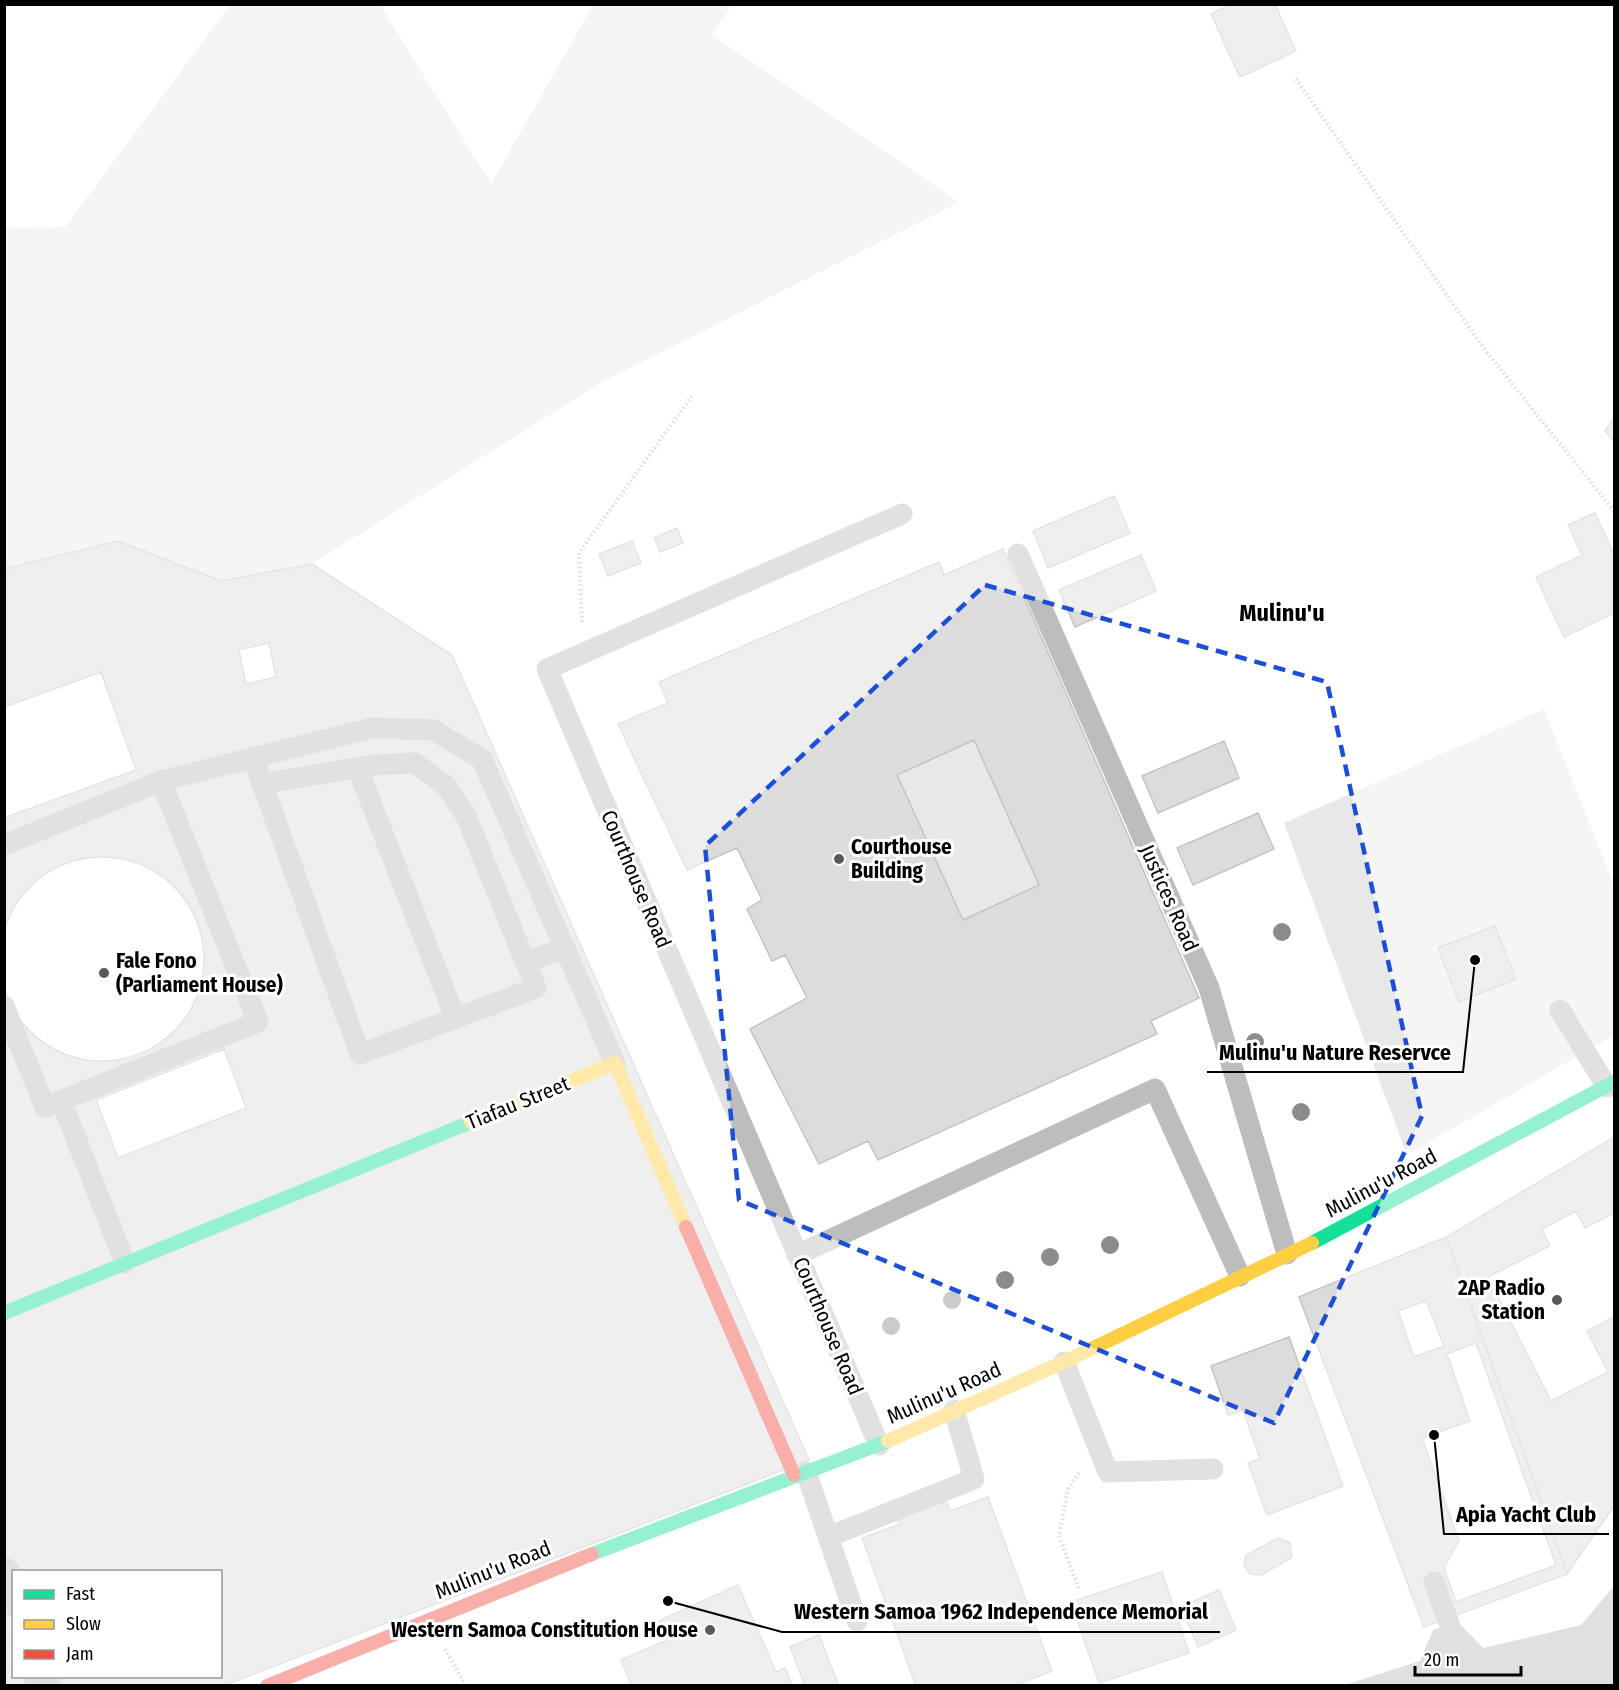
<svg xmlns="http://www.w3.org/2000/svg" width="1619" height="1690" font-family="'Fira Sans Condensed',sans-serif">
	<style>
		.green { fill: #e8e8e8 }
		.water { fill: #bababa }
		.building { fill: #dcdcdc; stroke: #c4c4c4; stroke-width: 1.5; fill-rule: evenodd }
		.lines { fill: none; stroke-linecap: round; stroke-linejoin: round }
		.path { stroke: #b8b8b8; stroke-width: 4; stroke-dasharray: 1.5 3; stroke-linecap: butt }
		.lane { stroke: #bdbdbd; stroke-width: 21 }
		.street { stroke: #bdbdbd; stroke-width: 33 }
		.fast { stroke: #16e098; stroke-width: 14 }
		.slow { stroke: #ffcf43; stroke-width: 14 }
		.jam { stroke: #f24e42; stroke-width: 14 }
		.tree { fill: #8c8c8c }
		.marked { fill: none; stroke: #1d4ed8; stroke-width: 4.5; stroke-dasharray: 12 8; stroke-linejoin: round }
		.poi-dot { fill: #595959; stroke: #fff; stroke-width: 2 }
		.labels { text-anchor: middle; stroke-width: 6; stroke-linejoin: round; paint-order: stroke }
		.poi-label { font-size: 21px; font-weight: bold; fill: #000; stroke: #fff; text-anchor: start }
		.street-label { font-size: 21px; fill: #000; stroke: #fff }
		.quarter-label { font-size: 24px; font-weight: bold; fill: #000; stroke: #fff }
		.leader { fill: none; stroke: #000; stroke-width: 2 }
		.callout-dot { fill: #000; stroke: #fff; stroke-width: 2 }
		.callout-label { font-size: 22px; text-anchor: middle; font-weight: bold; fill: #000; stroke: #fff; stroke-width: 6; stroke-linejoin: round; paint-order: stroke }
	</style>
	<rect width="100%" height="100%" fill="#fff"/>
	<path class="green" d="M231,4L380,5L491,184L593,5H732L712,35L959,202L597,385L312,564L221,581L118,541L5,569L4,228L65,227Z
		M1544,709L1614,885V1035L1407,1155L1284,823Z
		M974,740L1039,885L963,920L897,775Z"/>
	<path class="water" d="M1614,1586V1685L1342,1686L1420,1661L1433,1630L1458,1622L1483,1648L1581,1625Z"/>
	<path class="building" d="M1231,4H1275L1296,51L1240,77L1211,14Z
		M1614,418V442L1605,431Z
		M1114,496L1130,533L1048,568L1033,531Z
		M1595,513L1614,555V613L1564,637L1536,577L1582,555L1568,525Z
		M677,528L683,543L660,552L654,538Z
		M118,541L221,581L312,564L452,655L809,1460L223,1686H4V569ZM14,1572H220V1676H14Z
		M632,541L641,563L608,576L599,554Z
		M1003,549L1199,998L1151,1021L1157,1034L878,1160L868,1141L819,1164L750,1029L807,998L785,955L772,961L747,909L762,900L737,848L687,870L618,724L668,703L659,682L939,562L944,575ZM974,740L1039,885L963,920L897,775Z
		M1141,555L1156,591L1075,627L1059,590Z
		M269,643L276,677L246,684L239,650Z
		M101,672L136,770L4,818V707Z
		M1224,741L1239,778L1158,813L1142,776Z
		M1258,813L1274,849L1193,885L1177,848Z
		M0 959a102 102 0 1 1 204 0a102 102 0 1 1-204 0Z
		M1495,926L1516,979L1459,1002L1438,948Z
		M224,1049L246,1108L118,1158L96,1100Z
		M1614,1137V1506L1567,1574L1446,1237Z
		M1576,1211L1585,1228L1614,1213V1317L1587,1331L1608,1372L1551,1401L1488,1277L1550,1246L1542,1229Z
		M1446,1237L1567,1574L1424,1627L1299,1297Z
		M1426,1301L1444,1346L1414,1357L1398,1311Z
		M1289,1337L1343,1486L1267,1515L1248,1463L1260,1459L1243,1410L1228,1415L1211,1366Z
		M1476,1343L1556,1565L1456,1602L1444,1568L1459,1540L1422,1438L1470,1421L1447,1354Z
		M941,1485L950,1511L988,1497L1052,1671L1014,1686H916L862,1538L900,1524L893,1503Z
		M1278,1538L1290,1543L1292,1557L1262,1575L1250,1574L1244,1565L1246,1555Z
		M1162,1572L1189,1653L1099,1683L1071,1602Z
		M738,1585L776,1672L785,1668L793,1686H632L621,1660L667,1640L658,1621Z
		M1219,1590L1236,1630L1198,1647L1181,1607Z
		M819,1635L839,1686H805L790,1647Z"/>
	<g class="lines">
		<path class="path" d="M1296,79L1485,350L1614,511
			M582,622L579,553L692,396
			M1079,1473L1068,1489L1059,1536L1079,1589
			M445,1649L466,1686"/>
		<path class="lane" d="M1018,554L1209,988L1287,1254
			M253,758L360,1054L536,988L466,816L446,786L415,763L372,765L262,784
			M357,767L455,1017
			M4,845L161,781L372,728L433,730L482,759L615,1063
			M525,962L565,948
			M4,1006L45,1107L258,1022L161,781
			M1560,1010L1607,1087
			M61,1100L125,1263
			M797,1255L1155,1089L1240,1276
			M1064,1362L1108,1472L1213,1469
			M879,1445L547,669L902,514
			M806,1472L857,1621
			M828,1537L974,1479L954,1410
			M1434,1582L1449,1623"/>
		<path class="street" d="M4,1574L14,1600
			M40,1676L43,1686"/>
		<path class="fast" d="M1312,1243L1614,1082
			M4,1313L471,1122
			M592,1554L888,1441"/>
		<path class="slow" d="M471,1122L615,1063L686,1227
			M888,1441L1064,1362L1312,1243"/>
		<path class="jam" d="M686,1227L794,1475
			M267,1686L592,1554"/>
	</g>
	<g class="tree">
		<circle cx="1282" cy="932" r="9"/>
		<circle cx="1255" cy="1042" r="9"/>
		<circle cx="1301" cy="1112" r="9"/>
		<circle cx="1110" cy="1245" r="9"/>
		<circle cx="1050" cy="1257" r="9"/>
		<circle cx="1005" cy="1280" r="9"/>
		<circle cx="952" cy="1300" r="9"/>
		<circle cx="891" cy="1326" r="9"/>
	</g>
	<path d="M0 0H1619V1690H0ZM985,585L1327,682L1422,1116L1274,1423L739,1200L705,846Z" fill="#fff" fill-opacity=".55" fill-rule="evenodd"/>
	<path class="marked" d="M985,585L1327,682L1422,1116L1274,1423L739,1200L705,846Z"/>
	<g class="poi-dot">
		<circle cx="839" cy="859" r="6"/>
		<circle cx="104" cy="973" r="6"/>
		<circle cx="1557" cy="1300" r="6"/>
		<circle cx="710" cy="1630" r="6"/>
	</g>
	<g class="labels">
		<g class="poi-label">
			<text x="851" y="854">Courthouse<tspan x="851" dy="24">Building</tspan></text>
			<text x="116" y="968">Fale Fono<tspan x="116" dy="24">(Parliament House)</tspan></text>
			<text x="1545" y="1295" text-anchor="end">2AP Radio<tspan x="1545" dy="24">Station</tspan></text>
			<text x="698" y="1637" text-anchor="end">Western Samoa Constitution House</text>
		</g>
		<g class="street-label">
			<text transform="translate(636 879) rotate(67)" y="7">Courthouse Road</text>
			<text transform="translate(1169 898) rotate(66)" y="7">Justices Road</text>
			<text transform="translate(518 1103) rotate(-22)" y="7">Tiafau Street</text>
			<text transform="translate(1381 1183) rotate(-28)" y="7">Mulinu'u Road</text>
			<text transform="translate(828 1326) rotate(67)" y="7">Courthouse Road</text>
			<text transform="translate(944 1393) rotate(-24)" y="7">Mulinu'u Road</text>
			<text transform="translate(493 1570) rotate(-22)" y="7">Mulinu'u Road</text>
		</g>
		<g class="quarter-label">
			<text x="1282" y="621">Mulinu'u</text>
		</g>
	</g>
	<path class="leader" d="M1475 960L1463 1072H1207M1434 1435L1444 1534H1609M668 1601L782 1632H1220"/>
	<g class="callout-dot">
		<circle cx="1475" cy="960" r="6"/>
		<circle cx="1434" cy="1435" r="6"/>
		<circle cx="668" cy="1601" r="6"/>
	</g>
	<g class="callout-label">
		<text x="1335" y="1060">Mulinu'u Nature Reservce</text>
		<text x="1526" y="1522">Apia Yacht Club</text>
		<text x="1001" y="1619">Western Samoa 1962 Independence Memorial</text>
	</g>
	<rect width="1619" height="1690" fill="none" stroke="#000000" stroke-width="12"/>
	<rect x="12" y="1570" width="210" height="108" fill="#ffffff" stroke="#999999" stroke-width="1.5"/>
	<rect x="24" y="1590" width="30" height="9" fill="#16e098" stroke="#999999" stroke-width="1.5"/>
	<text x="66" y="1600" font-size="18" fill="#000000">Fast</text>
	<rect x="24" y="1620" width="30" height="9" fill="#ffcf43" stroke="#999999" stroke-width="1.5"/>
	<text x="66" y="1630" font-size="18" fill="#000000">Slow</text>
	<rect x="24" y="1650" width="30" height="9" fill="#f24e42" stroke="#999999" stroke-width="1.5"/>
	<text x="66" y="1660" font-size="18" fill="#000000">Jam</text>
	<path d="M1415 1666v9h106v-9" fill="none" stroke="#000000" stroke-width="3"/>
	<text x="1424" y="1666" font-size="18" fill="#000000" stroke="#ffffff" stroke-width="4.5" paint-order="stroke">20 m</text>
</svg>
